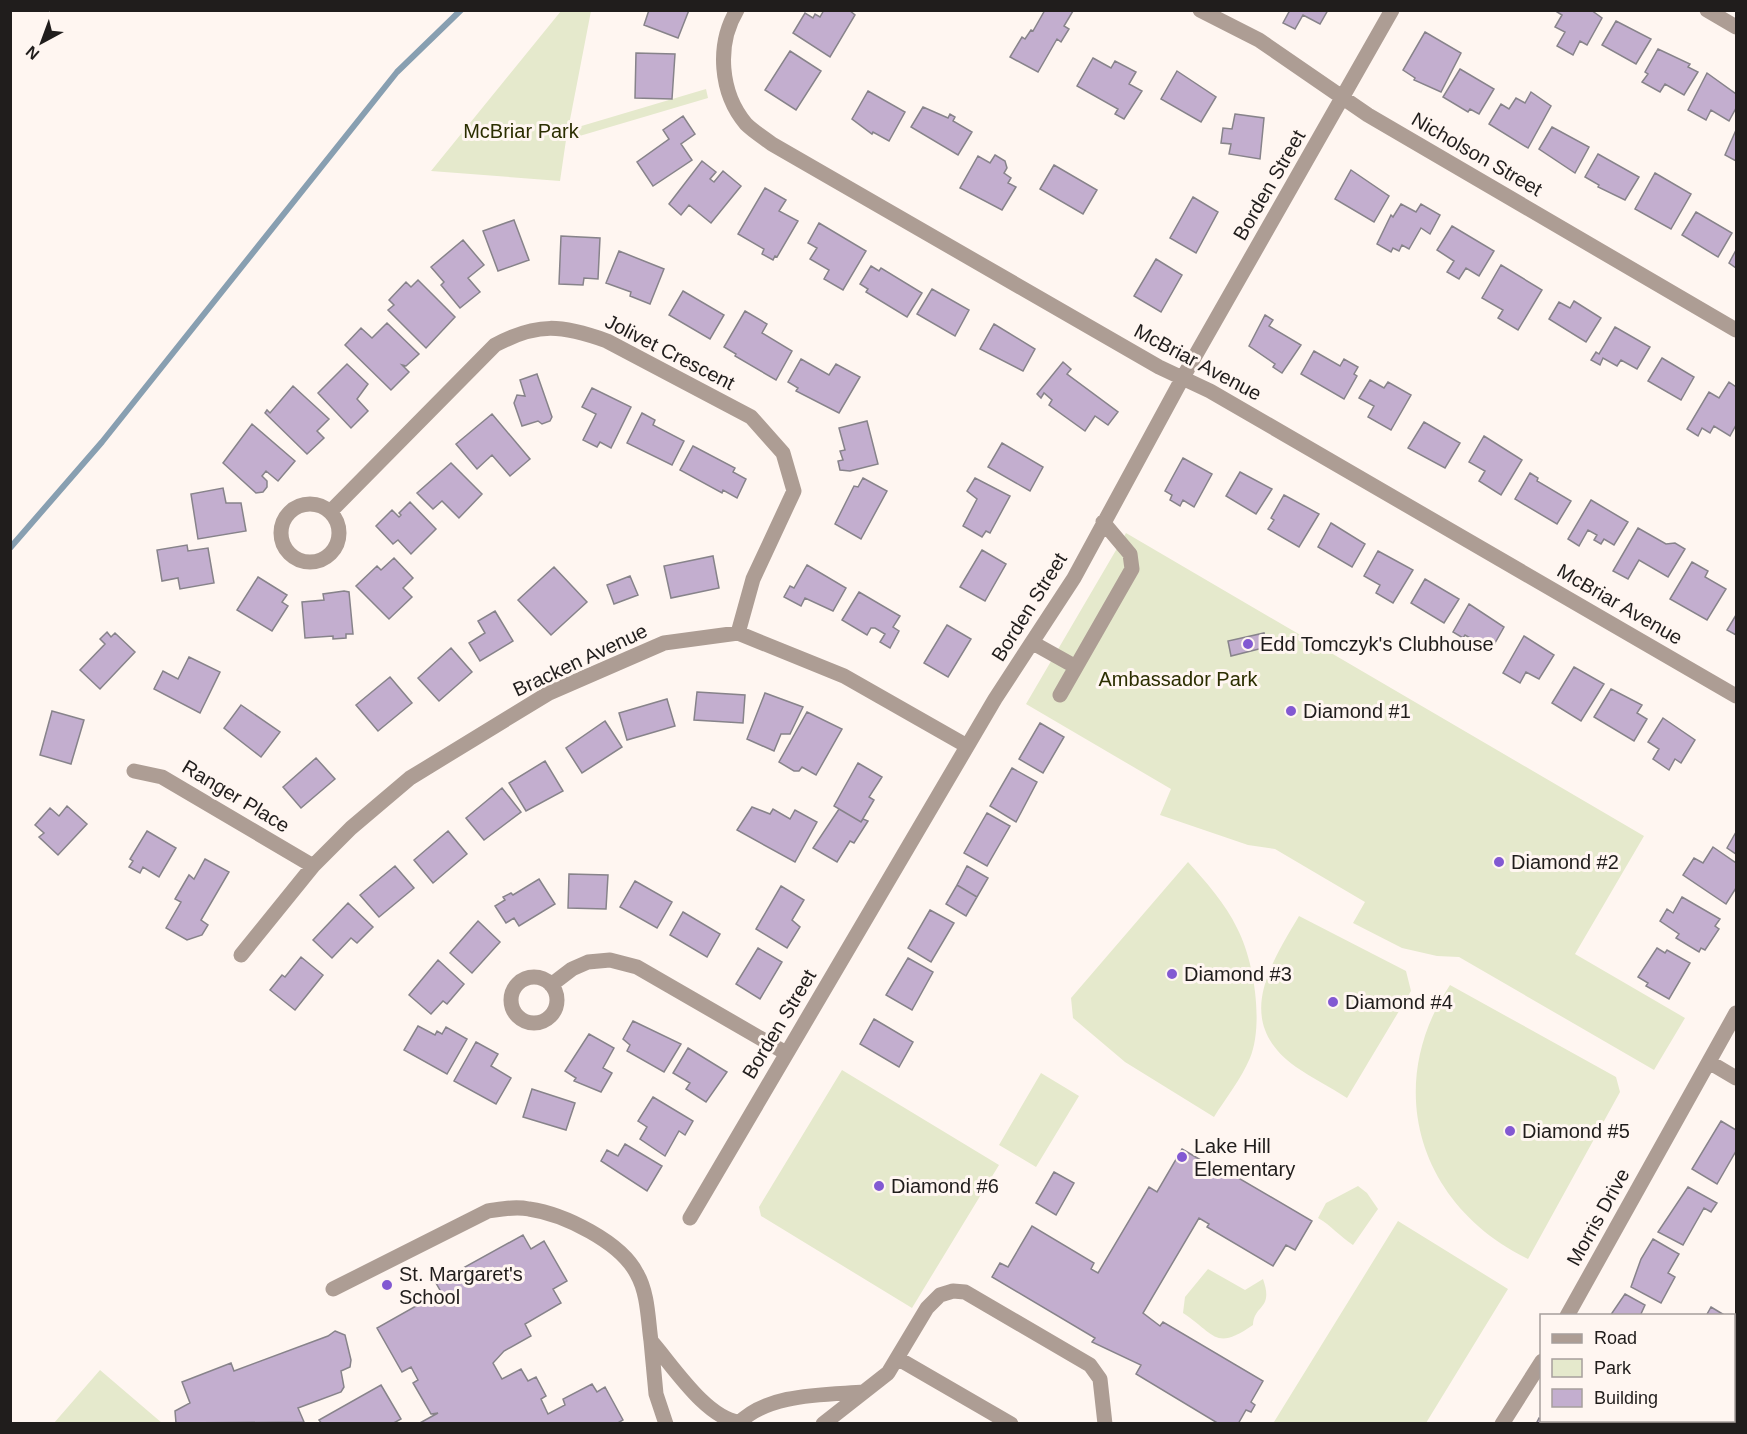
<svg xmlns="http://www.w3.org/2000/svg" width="1747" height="1434" font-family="Helvetica,sans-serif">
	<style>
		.green { fill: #e5e9cc }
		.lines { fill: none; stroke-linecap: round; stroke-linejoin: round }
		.stream { stroke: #889fb1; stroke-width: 6 }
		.building { fill: #c3aecf; stroke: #87838a; stroke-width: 1.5 }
		.minor { stroke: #ad9d94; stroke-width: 15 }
		.poi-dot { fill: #8259d2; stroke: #fff6f1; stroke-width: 2 }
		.labels { text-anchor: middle; stroke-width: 6; stroke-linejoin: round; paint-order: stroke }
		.park-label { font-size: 20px; fill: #2b2e00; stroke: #fff6f1 }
		.street-label { font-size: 20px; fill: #201d1c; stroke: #fff6f1 }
		.poi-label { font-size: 20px; fill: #201d1c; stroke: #fff6f1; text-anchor: start }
	</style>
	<rect width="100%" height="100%" fill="#fff6f1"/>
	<path class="green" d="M561,11H591L568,130L706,89L708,98L566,140L560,181L431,171Z
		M1126,533L1644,836L1575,954L1685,1018L1654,1070L1459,957L1437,956L1402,948L1353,923L1365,902L1275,849L1248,845L1160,815L1171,789L1026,704Z
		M1188,862C1206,882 1225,903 1237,928C1254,960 1264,1024 1250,1058C1241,1079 1226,1098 1214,1117L1125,1062L1073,1018L1071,998Z
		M1299,916L1406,971L1411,991L1347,1098C1330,1087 1312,1078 1296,1067C1233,1022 1269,967 1299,916Z
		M1450,985L1616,1077L1620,1092L1528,1259C1419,1206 1382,1087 1450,985Z
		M842,1070L999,1165L912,1308L761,1216L759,1207Z
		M1041,1073L1079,1096L1036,1167L999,1145Z
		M1358,1186L1367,1193L1378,1209L1353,1245C1339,1236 1332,1226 1318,1218L1326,1203Z
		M1398,1221L1508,1289L1426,1423H1277L1274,1422Z
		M1208,1269L1245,1290L1263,1279C1274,1310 1254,1304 1253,1325C1215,1351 1216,1335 1183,1313L1185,1297Z
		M100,1370L162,1423H54Z"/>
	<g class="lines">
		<path class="stream" d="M10,548L102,442L397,72L461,10"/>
	</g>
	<path class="building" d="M649,10H689L678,38L644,25Z
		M824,10H849L855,15L830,57L793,33L805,13L813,18L815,14L820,17Z
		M1045,10L1073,11L1064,26L1069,29L1061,42L1057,39L1038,72L1010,57L1022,37L1025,39L1031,30L1033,31Z
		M1290,10H1328L1320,24L1303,15L1295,29L1283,23Z
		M1591,10L1602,18L1587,45L1580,41L1573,55L1557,46L1565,32L1555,27L1562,15L1554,10Z
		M1616,21L1651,39L1636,64L1602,45Z
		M1425,32L1461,53L1441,92L1414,80L1415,78L1403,70Z
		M1658,49L1690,64L1688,67L1698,72L1684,95L1665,84L1660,92L1642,82L1648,74L1645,72Z
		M790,51L821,71L796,110L765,90Z
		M636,53L675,54L672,99L635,98Z
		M1093,58L1111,68L1115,61L1136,72L1129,84L1142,91L1124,119L1115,114L1118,109L1077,86Z
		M1460,69L1494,89L1479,114L1470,109L1468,112L1443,97Z
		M1177,71L1216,97L1201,122L1161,99Z
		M1707,73L1736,94V108L1729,121L1711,110L1706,120L1688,110Z
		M868,91L905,112L889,141L873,132L872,134L852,119Z
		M1531,92L1551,106L1528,148L1489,124L1501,104L1509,109L1516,98L1525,103Z
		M923,107L948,118L950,114L955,117L953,121L972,132L958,155L911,127Z
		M1235,114L1264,118L1260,159L1229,154L1231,144L1221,143L1223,128L1232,129Z
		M683,116L695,134L681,144L692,160L653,186L637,162L669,139L663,130Z
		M1552,127L1589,147L1575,173L1539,149Z
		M1736,130V161L1725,155Z
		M1598,154L1639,177L1625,200L1598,187L1599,185L1585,177Z
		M995,155L1005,161L1007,168L1004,173L1011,178L1008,183L1016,187L1002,210L960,188L978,156L990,163Z
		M702,161L716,172L710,179L714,182L723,171L741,186L711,223L689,205L681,215L669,204Z
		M1054,165L1097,190L1083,214L1040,189Z
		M1351,170L1389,196L1374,222L1335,199Z
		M1655,173L1691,194L1671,229L1635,209Z
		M765,188L786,200L779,211L798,221L777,257L775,256L773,260L762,254L764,249L738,234Z
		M1193,197L1218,212L1196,253L1170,238Z
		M1401,204L1416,212L1421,204L1440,215L1430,234L1421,228L1409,249L1402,245L1399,251L1393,248L1391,252L1377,244L1391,215L1393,217Z
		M1696,212L1732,233L1718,257L1682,235Z
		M514,220L529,260L498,271L483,231Z
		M819,223L866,251L843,290L824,279L829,270L810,259L817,248L808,243Z
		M1452,226L1494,251L1479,276L1466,268L1459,279L1447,272L1454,261L1437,250Z
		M561,236L600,238L598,279L584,278L583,285L559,284Z
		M463,240L484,265L468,278L480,292L460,308L441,285L444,282L431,267Z
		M1736,250V268L1729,263Z
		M619,251L664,269L650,304L630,296L631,292L606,283Z
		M1156,259L1182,275L1161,312L1134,296Z
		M1501,265L1542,290L1518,330L1498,318L1503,310L1482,298Z
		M871,266L879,271L881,268L922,293L907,317L866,292L868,289L860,284Z
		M418,280L455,317L426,348L388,310L394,305L389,300L406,282L411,287Z
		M932,289L969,310L955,336L917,314Z
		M683,291L724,315L710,339L669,315Z
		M1574,301L1601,318L1586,342L1549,319L1559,302L1570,308Z
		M745,311L767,324L762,333L792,351L776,380L735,356L736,354L724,347Z
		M1265,315L1273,320L1269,326L1301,345L1282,373L1273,367L1275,364L1249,346Z
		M387,323L419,354L406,366L402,365L409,372L391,390L345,345L361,328L372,338Z
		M994,324L1035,349L1023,371L980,349Z
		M1615,327L1650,347L1637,369L1621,360L1617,366L1603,358L1600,365L1591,360L1596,352L1599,354Z
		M1314,351L1340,366L1344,359L1358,367L1354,374L1357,376L1344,399L1301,374Z
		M1662,358L1694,377L1681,400L1648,381Z
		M801,359L829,375L836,364L860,377L839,413L796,391L798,388L788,382Z
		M1063,362L1071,369L1067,374L1118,412L1108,425L1095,416L1085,431L1049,405L1052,400L1044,393L1041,398L1037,394Z
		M347,364L368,384L357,399L368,411L351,428L318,393Z
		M537,374L552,417L550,421L542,424L538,421L522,426L514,403L517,395L525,396L520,380Z
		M1370,380L1384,388L1388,382L1411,395L1391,430L1368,417L1374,406L1359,398Z
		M1729,382L1736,387V425L1730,436L1714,426L1710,433L1702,428L1698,436L1687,429L1709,392L1719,398Z
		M293,386L329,419L317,431L324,438L307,454L265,413L267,410L270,413Z
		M592,388L631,407L611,448L600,442L597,447L583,440L596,414L582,407Z
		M642,413L655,420L653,425L684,441L672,465L627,443Z
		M492,414L530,459L510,476L492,455L477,469L456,444Z
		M867,421L878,464L850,471L840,470L838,461L843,460L840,451L845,450L839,428Z
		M1424,422L1460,443L1445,468L1408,448Z
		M252,424L295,461L278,481L266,471L262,476L267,481V487L263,492L256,493L223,463Z
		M1484,436L1522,460L1501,495L1479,481L1485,471L1469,462Z
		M1002,443L1043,467L1030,491L988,467Z
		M693,446L735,468L733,472L746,479L737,498L723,490L722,493L680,470Z
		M1183,458L1212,474L1194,507L1183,500L1180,506L1170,500L1172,495L1165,491Z
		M451,463L482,494L459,518L442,501L433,509L417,493Z
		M1240,472L1272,489L1256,514L1226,496Z
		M1530,473L1538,478L1537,481L1571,501L1557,524L1515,499Z
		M863,478L887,491L861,539L835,524L854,486L858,487Z
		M975,478L1010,496L990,533L986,531L982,537L963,526L977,499L967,491Z
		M223,488L226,503H241L246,531L198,539L191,494Z
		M1284,495L1319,514L1299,547L1268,529L1274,520L1271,518Z
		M1591,500L1628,522L1614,545L1604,539L1601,544L1594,540L1597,535L1588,530L1579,546L1568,539Z
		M410,502L436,529L411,554L398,540L393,544L376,526L392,510L399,517L401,515L399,513Z
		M1331,523L1365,544L1352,567L1318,547Z
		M1638,528L1666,544L1675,543L1685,549L1668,577L1639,560L1628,579L1613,571Z
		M187,545L188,551L208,548L214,583L180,589L178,578L162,581L157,550Z
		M982,550L1006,564L985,601L960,587Z
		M1378,551L1413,570L1393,603L1376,593L1380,585L1364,576Z
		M713,556L719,588L671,598L664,566Z
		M394,558L413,578L403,588L412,597L389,619L356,586L377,566L381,570Z
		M1692,562L1708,571L1705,577L1726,589L1707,620L1670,599Z
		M807,565L846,588L833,611L805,598L801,606L784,597L790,586L794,588Z
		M554,567L587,602L551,635L518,600Z
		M630,576L638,595L614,604L607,585Z
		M258,577L287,595L282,602L288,606L272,631L237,610Z
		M1425,579L1459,599L1444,623L1411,603Z
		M344,591L349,592L353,634H346V638L333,639V636L305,638L302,602L324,600L323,594Z
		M859,592L900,616L893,627L899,631L890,648L880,642L885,634L875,628H871L867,635L842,620Z
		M1469,604L1504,627L1491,650L1465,635L1463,638L1453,632Z
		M495,611L513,641L480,661L469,643L485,633L478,621Z
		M1736,615V635L1727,630Z
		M947,625L971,639L948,677L924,663Z
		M107,632L111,637L115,633L135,652L100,689L80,670L105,644L100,639Z
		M1264,633L1267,647L1231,656L1228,641Z
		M1524,636L1554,655L1539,679L1526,672L1520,683L1503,673Z
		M451,648L472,672L439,701L418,678Z
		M189,657L220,672L200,713L154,689L163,671L178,679Z
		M1574,667L1604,684L1581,721L1552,703Z
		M390,677L412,703L378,731L356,705Z
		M1611,689L1642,705L1637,713L1647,719L1634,741L1594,717Z
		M697,692L745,695L743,723L694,720Z
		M765,693L803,707L790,734H781L774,751L747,739Z
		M667,699L675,726L627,740L619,713Z
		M241,705L280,732L261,757L224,728Z
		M52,711L84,720L71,764L40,755Z
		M807,712L842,729L816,775L802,767L799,771H794L779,762Z
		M1663,718L1695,740L1681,763L1675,759L1669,770L1653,759L1659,749L1648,742Z
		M605,721L622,747L582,773L566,748Z
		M1040,723L1064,737L1043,773L1019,759Z
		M316,758L335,779L301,808L283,787Z
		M545,761L563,791L526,811L509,783Z
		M858,763L882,777L869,797L874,800L861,822L834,806Z
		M1012,768L1037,782L1016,822L990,806Z
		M502,788L521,812L484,840L466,818Z
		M67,806L87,824L58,855L39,837L44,833L35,825L50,808L59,816Z
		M752,807L770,814L773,809L790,819L795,810L817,822L795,862L737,830Z
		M839,809L861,822L863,819L868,821L854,843L850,841L837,862L813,848Z
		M987,813L1010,826L987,866L964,853Z
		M147,831L176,848L159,877L143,867L140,873L129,867L133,861L130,859Z
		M448,831L467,854L433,883L414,860Z
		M1736,832V854L1727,848Z
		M1713,847L1736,863V888L1726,904L1683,875L1694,858L1703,863Z
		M205,859L229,872L201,920L208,925L202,935L187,940L166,928L181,902L175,899L189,875L194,879Z
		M395,866L414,888L379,917L360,895Z
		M967,866L988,878L977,897L957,885Z
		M569,874L608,875L606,909L568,908Z
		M539,879L555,904L519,926L514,918L506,923L495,906L505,900L503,897L511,893L513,895Z
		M635,881L672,902L657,928L620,907Z
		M957,885L977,897L966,916L946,904Z
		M781,886L804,900L792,920L800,927L787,948L756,929Z
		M1682,897L1720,919L1715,926L1719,929L1705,950L1701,948L1699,952L1676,938L1679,934L1660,921L1667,909L1673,913Z
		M348,903L373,927L357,943L351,938L332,958L313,940Z
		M930,910L954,923L931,962L908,948Z
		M683,912L720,934L707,957L670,935Z
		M478,921L500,942L472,973L450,953Z
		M758,948L782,962L760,999L736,984Z
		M1657,948L1665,953L1667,950L1690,963L1669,999L1646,986L1648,983L1638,977Z
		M301,957L323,975L295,1010L270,990L282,975L285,977Z
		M908,958L933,972L912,1010L886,995Z
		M438,960L464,984L447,1004L443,1001L431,1014L409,995Z
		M874,1019L913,1042L899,1067L860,1044Z
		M633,1021L681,1044L664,1072L627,1051L630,1045L623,1039Z
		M418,1026L435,1035L437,1031L442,1034L446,1027L467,1039L447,1074L404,1050Z
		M589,1034L614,1048L603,1068L612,1073L601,1092L574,1081L576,1078L565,1071Z
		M476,1042L498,1054L491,1066L511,1078L496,1104L454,1081Z
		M688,1048L727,1072L706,1102L686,1089L690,1083L673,1073Z
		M532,1089L575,1103L566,1130L523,1117Z
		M653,1097L693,1121L685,1135L679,1131L665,1156L640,1139L647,1127L638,1121Z
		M1721,1121L1736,1130V1151L1717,1184L1692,1169Z
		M625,1144L662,1166L647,1191L601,1161L607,1150L618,1156Z
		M1182,1149L1216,1169L1218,1166L1312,1221L1295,1250L1286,1245L1273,1266L1207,1227L1209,1224L1199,1218L1143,1313L1160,1326L1163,1322L1263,1381L1251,1402L1255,1405L1251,1412L1246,1410L1238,1424H1219L1136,1374L1141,1365L1092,1342L1095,1338L992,1277L1000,1263L1008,1267L1032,1226L1094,1263L1091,1269L1098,1273L1149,1187L1157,1192Z
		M1054,1172L1074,1183L1056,1215L1036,1203Z
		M1688,1187L1717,1203L1711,1212L1704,1208L1683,1245L1658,1232Z
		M523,1235L531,1249L544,1241L567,1281L553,1289L561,1303L525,1324L531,1336L504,1351L493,1363L502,1379L521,1369L528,1381L536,1377L546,1396L541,1399L548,1414L565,1405L563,1399L592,1384L597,1392L605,1387L623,1420L616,1424H418L438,1413L431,1414L413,1383L418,1380L411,1367L402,1372L377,1328L441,1292L436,1283Z
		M1653,1239L1679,1254L1668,1273L1675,1277L1661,1303L1631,1287L1641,1259Z
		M1625,1294L1645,1305L1640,1316H1610Z
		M1711,1307L1726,1316H1706Z
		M1734,1320L1736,1322L1734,1351Z
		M335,1331L345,1335L351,1360L350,1367L341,1371L344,1387L341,1392L298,1408L304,1422L176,1423L175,1411L190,1403L182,1382L231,1363L234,1371L328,1336Z
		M381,1385L401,1419L392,1424H322L319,1420Z
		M1539,1418L1542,1420H1586L1591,1424H1536Z"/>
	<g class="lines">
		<path class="minor" d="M737,10C716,45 720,93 746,124C753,131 764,138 772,144L1159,367L1210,391L1736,696
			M1200,10L1259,40L1368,115L1736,330
			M1707,10L1736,27
			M281 533a29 29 0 1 1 58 0a29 29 0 1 1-58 0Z
			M330,512L495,345C538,322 562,325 607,341L751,417L783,453L794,491L753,579L738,633
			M1033,643L1076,667
			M1060,695L1132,569L1130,554L1103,522
			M134,771L162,777L313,866
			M241,955L313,866L351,828L410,778L549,693L664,643L738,633L844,676L967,746
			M511 1000a23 23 0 1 1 46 0a23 23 0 1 1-46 0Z
			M551,985L572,969L588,962L610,960L637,967L786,1053
			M1709,1062L1736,1078
			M690,1218L995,699L1074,578L1182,379L1392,10
			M333,1289L488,1211C502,1209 515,1206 529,1209C564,1214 621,1242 637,1274C648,1293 648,1320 651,1341
			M1567,1316L1736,1013
			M897,1358L1011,1424
			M1666,1420L1672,1424
			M666,1424L656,1394L651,1341C673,1366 706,1418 739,1422
			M738,1424C767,1393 825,1395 864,1392
			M823,1424L888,1373L927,1308L940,1295L953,1291L965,1292L1090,1365L1100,1379L1105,1424
			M1502,1424L1542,1361"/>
	</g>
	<g class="poi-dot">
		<circle cx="1248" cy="644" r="6"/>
		<circle cx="1291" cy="711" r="6"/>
		<circle cx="1499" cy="862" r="6"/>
		<circle cx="1172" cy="974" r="6"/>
		<circle cx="1333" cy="1002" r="6"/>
		<circle cx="1510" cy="1131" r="6"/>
		<circle cx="1182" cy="1157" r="6"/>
		<circle cx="879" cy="1186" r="6"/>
		<circle cx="387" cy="1285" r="6"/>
	</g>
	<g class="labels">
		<g class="park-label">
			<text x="521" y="138">McBriar Park</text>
			<text x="1178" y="686">Ambassador Park</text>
		</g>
		<g class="street-label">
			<text transform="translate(1477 154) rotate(30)" y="7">Nicholson Street</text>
			<text transform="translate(1269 185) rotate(-60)" y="7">Borden Street</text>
			<text transform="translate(670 352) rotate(27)" y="7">Jolivet Crescent</text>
			<text transform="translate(1198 362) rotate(28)" y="7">McBriar Avenue</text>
			<text transform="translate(1620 604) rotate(30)" y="7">McBriar Avenue</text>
			<text transform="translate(1029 607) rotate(-58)" y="7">Borden Street</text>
			<text transform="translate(580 660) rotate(-25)" y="7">Bracken Avenue</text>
			<text transform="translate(236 796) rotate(31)" y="7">Ranger Place</text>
			<text transform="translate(779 1024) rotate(-59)" y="7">Borden Street</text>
			<text transform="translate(1598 1217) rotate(-61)" y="7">Morris Drive</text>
		</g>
		<g class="poi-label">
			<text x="1260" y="651">Edd Tomczyk's Clubhouse</text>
			<text x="1303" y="718">Diamond #1</text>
			<text x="1511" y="869">Diamond #2</text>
			<text x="1184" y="981">Diamond #3</text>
			<text x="1345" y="1009">Diamond #4</text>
			<text x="1522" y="1138">Diamond #5</text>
			<text x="1194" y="1153">Lake Hill<tspan x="1194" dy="23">Elementary</tspan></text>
			<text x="891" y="1193">Diamond #6</text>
			<text x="399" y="1281">St. Margaret's<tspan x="399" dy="23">School</tspan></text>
		</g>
	</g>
	<rect width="1747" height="1434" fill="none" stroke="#201d1c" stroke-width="24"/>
	<rect x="1540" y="1314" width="195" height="108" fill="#fff6f1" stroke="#a69f9c" stroke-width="1.5"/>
	<rect x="1552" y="1334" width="30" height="9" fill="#ad9d94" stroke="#a69f9c" stroke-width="1.5"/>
	<text x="1594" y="1344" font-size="18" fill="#201d1c">Road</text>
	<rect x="1552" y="1359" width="30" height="18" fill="#e5e9cc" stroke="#a69f9c" stroke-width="1.5"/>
	<text x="1594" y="1374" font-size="18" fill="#201d1c">Park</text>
	<rect x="1552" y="1389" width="30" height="18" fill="#c3aecf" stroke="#a69f9c" stroke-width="1.5"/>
	<text x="1594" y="1404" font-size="18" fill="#201d1c">Building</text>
	<g transform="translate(42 42) rotate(221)" stroke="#fff6f1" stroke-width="4.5" paint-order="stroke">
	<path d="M0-4.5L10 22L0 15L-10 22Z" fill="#201d1c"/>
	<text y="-9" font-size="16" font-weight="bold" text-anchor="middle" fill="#201d1c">N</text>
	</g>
</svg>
